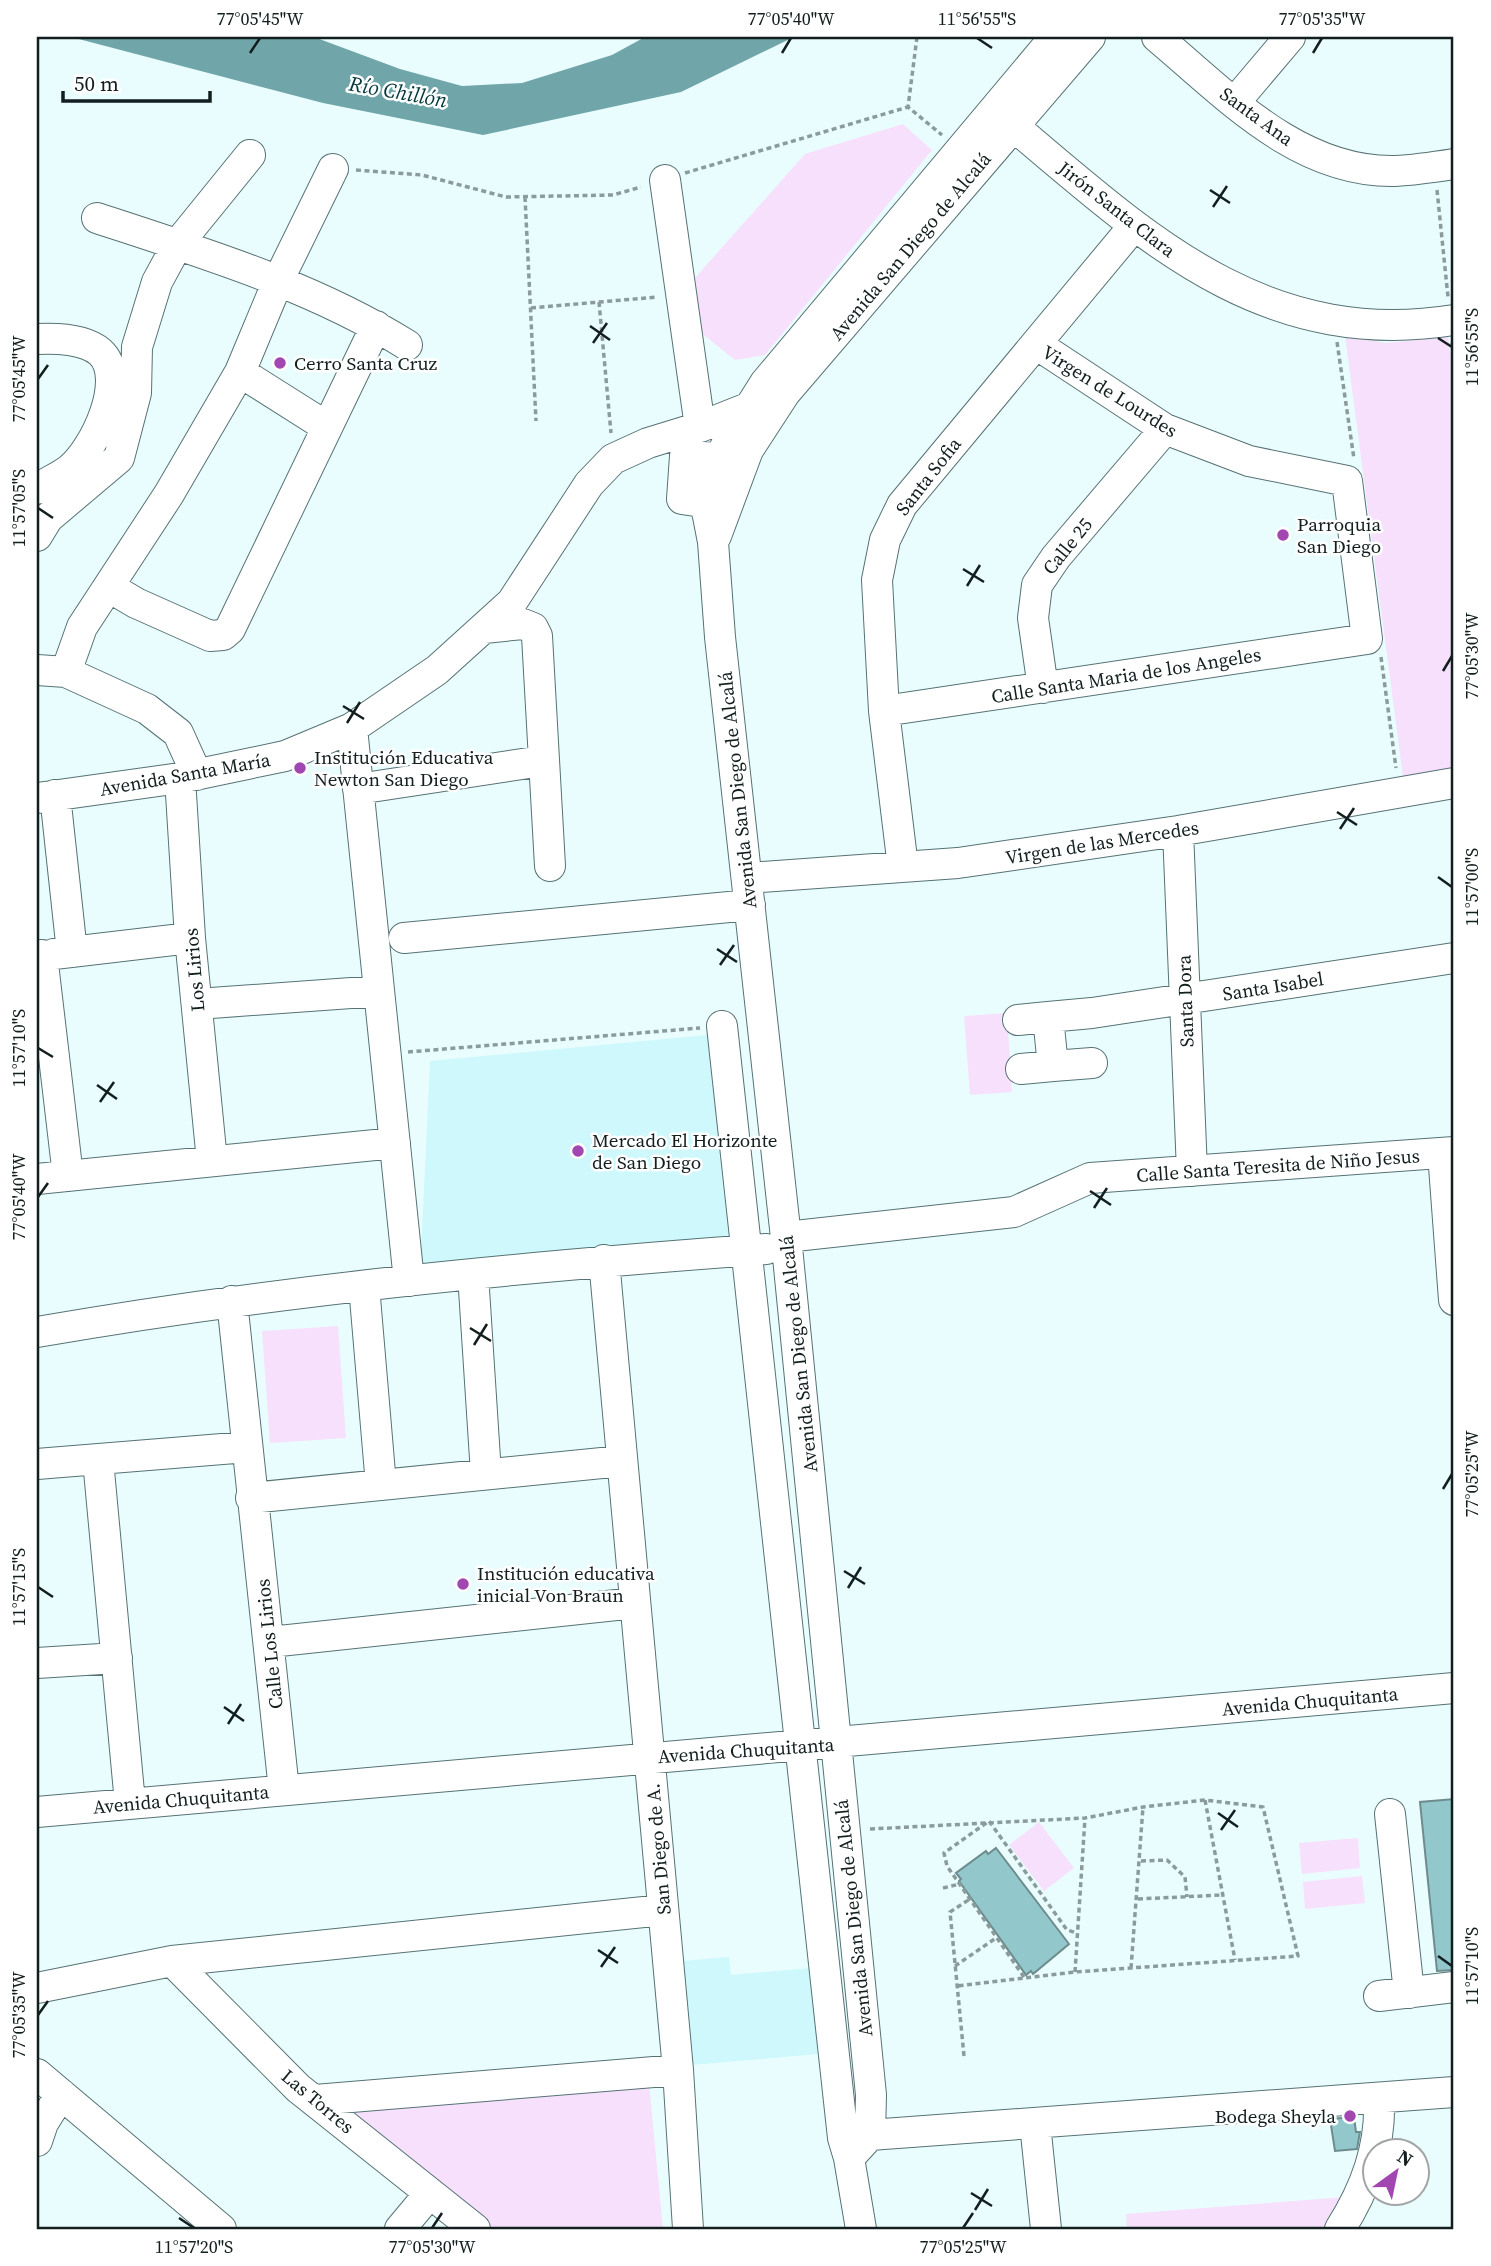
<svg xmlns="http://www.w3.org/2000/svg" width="1491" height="2266" font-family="'Source Serif 4',serif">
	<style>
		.built { fill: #cef8fb }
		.green { fill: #f7e0fb }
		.water { fill: #70a6a9 }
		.building { fill: #92c8cc; stroke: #6e8b8d; stroke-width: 2 }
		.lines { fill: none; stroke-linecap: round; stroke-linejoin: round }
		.minor-casing { stroke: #567274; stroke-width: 32 }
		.path { stroke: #8b9b9c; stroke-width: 3.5; stroke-dasharray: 5 3.5; stroke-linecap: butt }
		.minor { stroke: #fff; stroke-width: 30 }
		.ticks { fill: none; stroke: #131e1f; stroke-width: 2.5 }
		.poi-dot { fill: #a247b1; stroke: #fff; stroke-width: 2.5 }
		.labels { text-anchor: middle; stroke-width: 5; stroke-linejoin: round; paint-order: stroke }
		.street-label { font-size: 19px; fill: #131e1f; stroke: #fff }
		.poi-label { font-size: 19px; fill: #131e1f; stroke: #fff; text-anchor: start }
		.water-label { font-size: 21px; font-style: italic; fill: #02383b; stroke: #fff }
		.neatline { fill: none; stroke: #131e1f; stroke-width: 2.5 }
		.ticks-label { font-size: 18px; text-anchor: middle; fill: #131e1f }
	</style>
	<rect width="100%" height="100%" fill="#eafdfe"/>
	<path class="built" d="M718,1034L738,1241L420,1274L430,1061Z
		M729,1957L731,1975L810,1968L818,2054L692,2065L682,1961Z"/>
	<path class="green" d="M903,124L932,150L765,355L735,360L700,332L693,280L805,154Z
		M1345,336L1385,343L1448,337L1454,378V770L1403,777Z
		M1007,1013L1012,1092L970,1095L964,1016Z
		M338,1326L346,1438L270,1443L262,1331Z
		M1039,1822L1074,1868L1044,1891L1009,1845Z
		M1358,1838L1360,1868L1302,1874L1299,1843Z
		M1362,1876L1365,1903L1305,1909L1303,1882Z
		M649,2083L663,2229H494L356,2121V2109Z
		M1345,2197L1326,2229H1127L1126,2214Z"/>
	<path class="water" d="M71,37H314L400,69L462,86L522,83L612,55L645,37H794L681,92L483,135L323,103Z"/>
	<path class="building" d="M1454,1799V1970L1437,1971L1420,1802Z
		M996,1848L1069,1944L1033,1974L1031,1971L1026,1975L959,1881L961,1879L956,1873L986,1851L988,1854Z
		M1354,2117L1356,2132H1360L1357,2149L1335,2151L1330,2119Z"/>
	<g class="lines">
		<defs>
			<path id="minor" d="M1157,37C1226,95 1298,173 1395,171C1415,170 1435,167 1454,164
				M1235,102L1290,37
				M998,113C1138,230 1257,351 1454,320
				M665,180L700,427
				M97,218C203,253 313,286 407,345
				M37,339C56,338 85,339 100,352C129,378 94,450 70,469C60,477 47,482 37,489
				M240,372L327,427
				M708,503L682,499L685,456L719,458
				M37,536L48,518L119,458L136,393L137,347L157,282L177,245L250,155
				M716,536L748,450L785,393L1090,37
				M109,587L136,603L210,636L223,635L230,629L376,326
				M484,628L523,624L533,628L537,636L550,866
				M37,670L66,672L147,709L178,733L197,775
				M66,672L82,627L169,494L240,372L278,281L333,169
				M1043,688L1033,618L1037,585L1056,557L1165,429
				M884,711L1367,639L1347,481L1249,461L1165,429L1036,344
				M352,728L409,1281
				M180,778L190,938L212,1161
				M358,789L542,761
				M55,795L72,952
				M37,798L180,778L285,756L352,728L437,670L512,602L589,484L613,459L648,443L700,427L785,393
				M1178,831L1192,1171
				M903,867L884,711L877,580L885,540L902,505L1133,227
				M747,878L958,863L1178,831L1454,783
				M404,938L750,905
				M54,954L190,938
				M42,955L68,1176
				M197,1004L379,991
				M1018,1020L1048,1017
				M722,1026L843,2138L849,2158
				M1092,1063L1053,1066L1048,1017L1092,1013L1454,958
				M1021,1069L1053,1066
				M1443,1153L1454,1300
				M37,1179L395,1143
				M786,1237L1014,1212L1090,1178L1454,1152
				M604,1260L678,2070L688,2229
				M473,1274L486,1474
				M364,1286L381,1485
				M232,1301L284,1790
				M37,1332C278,1290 522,1267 766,1249
				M98,1460L130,1803
				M37,1464L247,1447
				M251,1498L622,1461
				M270,1642L635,1603
				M37,1663L117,1658
				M37,1812L1454,1688
				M1390,1814L1409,1993
				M172,1961L298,2088L475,2229
				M37,1988L172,1961L663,1910
				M1379,1996L1454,1987
				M37,2074L221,2229
				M315,2100L678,2070
				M1035,2124L1046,2229
				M870,2135L1454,2092
				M37,2141L43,2123L61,2094
				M400,2229L430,2193
				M861,2229L849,2158L870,2135L871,2095L787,1247L720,637L713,542L707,511L713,473L727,443L765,383L1055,37
				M1340,2229C1366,2188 1381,2147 1379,2098"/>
		</defs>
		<use href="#minor" class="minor-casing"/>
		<path class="path" d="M917,37L908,107L942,135
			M356,170L422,175L506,197L613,195L641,187
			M685,173L908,107
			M1437,190L1448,297
			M525,197L536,421
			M599,302L611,433
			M531,308L657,297
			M1337,342L1354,459
			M1452,343L1454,357
			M1381,657L1396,768
			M408,1052L700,1028
			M1205,1800L1235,1960
			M870,1829L1085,1818L1143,1807L1205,1800L1263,1807L1298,1956L1075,1972L957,1986
			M1141,1861L1167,1860L1185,1877L1187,1897
			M943,1888L960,1884
			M1138,1899L1222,1895
			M955,1966L996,1938
			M1131,1968L1143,1807
			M1075,1972L1085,1818
			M1024,1977L947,1866L944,1853L989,1821L1067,1930L1077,1933
			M964,2056L950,1912L970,1899"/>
		<use href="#minor" class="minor"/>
	</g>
	<path class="ticks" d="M977,38L992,48M250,53L260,38M782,53L791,38M1313,53L1322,38M1210,190L1230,203M1213,207L1227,186M590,326L610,340M1438,338L1452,347M593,343L607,323M38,379L48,365M38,508L53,518M963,569L984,582M967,586L980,565M1443,671L1452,656M343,706L364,719M347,723L360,702M1337,812L1357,825M1340,829L1354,808M1438,877L1452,887M717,949L737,962M720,965L734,945M38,1048L53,1057M97,1085L117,1099M100,1102L114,1082M1090,1191L1111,1205M38,1197L48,1183M1094,1208L1107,1188M470,1328L491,1341M474,1345L487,1324M1443,1489L1452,1474M844,1571L865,1584M38,1587L53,1597M848,1588L861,1567M224,1707L244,1721M228,1724L241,1704M1218,1813L1238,1827M1221,1830L1235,1810M598,1950L618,1963M1438,1956L1452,1966M601,1967L615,1947M38,2015L48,2001M971,2193L992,2206M975,2210L988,2189M179,2218L194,2228M432,2228L442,2213M963,2228L973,2213"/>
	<g class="poi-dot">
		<circle cx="280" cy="363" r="7"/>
		<circle cx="1283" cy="535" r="7"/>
		<circle cx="300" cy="768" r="7"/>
		<circle cx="578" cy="1151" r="7"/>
		<circle cx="463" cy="1584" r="7"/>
		<circle cx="1350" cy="2116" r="7"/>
	</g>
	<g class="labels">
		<g class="street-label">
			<text transform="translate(1257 116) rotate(36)" y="7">Santa Ana</text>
			<text transform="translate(1117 209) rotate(38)" y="7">Jirón Santa Clara</text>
			<text transform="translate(910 246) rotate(-50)" y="7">Avenida San Diego de Alcalá</text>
			<text transform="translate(1110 391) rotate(32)" y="7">Virgen de Lourdes</text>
			<text transform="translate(928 476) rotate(-52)" y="7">Santa Sofia</text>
			<text transform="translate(1067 546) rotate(-51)" y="7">Calle 25</text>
			<text transform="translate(1126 675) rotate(-9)" y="7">Calle Santa Maria de los Angeles</text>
			<text transform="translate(185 774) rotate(-10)" y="7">Avenida Santa María</text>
			<text transform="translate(737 790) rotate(-96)" y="7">Avenida San Diego de Alcalá</text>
			<text transform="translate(1102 842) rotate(-9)" y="7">Virgen de las Mercedes</text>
			<text transform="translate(194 970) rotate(-95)" y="7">Los Lirios</text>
			<text transform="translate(1273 986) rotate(-9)" y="7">Santa Isabel</text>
			<text transform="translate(1185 1001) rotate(-92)" y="7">Santa Dora</text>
			<text transform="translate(1278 1165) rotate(-4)" y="7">Calle Santa Teresita de Niño Jesus</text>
			<text transform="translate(798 1354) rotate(-96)" y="7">Avenida San Diego de Alcalá</text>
			<text transform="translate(269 1644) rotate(-96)" y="7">Calle Los Lirios</text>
			<text transform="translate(1310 1701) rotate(-5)" y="7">Avenida Chuquitanta</text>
			<text transform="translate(746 1750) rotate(-4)" y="7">Avenida Chuquitanta</text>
			<text transform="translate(181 1799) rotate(-5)" y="7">Avenida Chuquitanta</text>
			<text transform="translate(658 1849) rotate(-95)" y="7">San Diego de A.</text>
			<text transform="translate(853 1918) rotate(-96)" y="7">Avenida San Diego de Alcalá</text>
			<text transform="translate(318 2101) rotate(40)" y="7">Las Torres</text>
		</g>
		<g class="poi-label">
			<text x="294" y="370">Cerro Santa Cruz</text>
			<text x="1297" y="531">Parroquia<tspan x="1297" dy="22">San Diego</tspan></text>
			<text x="314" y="764">Institución Educativa<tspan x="314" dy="22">Newton San Diego</tspan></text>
			<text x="592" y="1147">Mercado El Horizonte<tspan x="592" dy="22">de San Diego</tspan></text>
			<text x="477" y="1580">Institución educativa<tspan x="477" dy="22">inicial Von Braun</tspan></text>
			<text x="1336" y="2123" text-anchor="end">Bodega Sheyla</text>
		</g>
		<g class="water-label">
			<text transform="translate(398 92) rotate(10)" y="7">Río Chillón</text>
		</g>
	</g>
	<rect width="1491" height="2266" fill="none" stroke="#ffffff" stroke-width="77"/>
	<g transform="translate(1396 2172) rotate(33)"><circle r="33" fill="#ffffff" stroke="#a1a5a5" stroke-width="2"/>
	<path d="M0-5L12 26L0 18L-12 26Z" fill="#a247b1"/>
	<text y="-10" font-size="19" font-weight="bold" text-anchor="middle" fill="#131e1f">N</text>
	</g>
	<path d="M63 91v10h147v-10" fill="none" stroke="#131e1f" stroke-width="3.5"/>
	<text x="74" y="91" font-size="21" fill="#131e1f" stroke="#ffffff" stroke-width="5" paint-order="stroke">50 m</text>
	<rect x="38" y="38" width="1414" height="2190" class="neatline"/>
	<g class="ticks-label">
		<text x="260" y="25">77°05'45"W</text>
		<text x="791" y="25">77°05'40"W</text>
		<text x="977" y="25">11°56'55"S</text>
		<text x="1322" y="25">77°05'35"W</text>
		<text transform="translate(1472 347) rotate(-90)" y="6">11°56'55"S</text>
		<text transform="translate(19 379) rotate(-90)" y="6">77°05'45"W</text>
		<text transform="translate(19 508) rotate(-90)" y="6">11°57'05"S</text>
		<text transform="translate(1472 656) rotate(-90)" y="6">77°05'30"W</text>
		<text transform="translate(1472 887) rotate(-90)" y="6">11°57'00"S</text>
		<text transform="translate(19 1048) rotate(-90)" y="6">11°57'10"S</text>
		<text transform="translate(19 1197) rotate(-90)" y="6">77°05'40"W</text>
		<text transform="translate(1472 1474) rotate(-90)" y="6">77°05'25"W</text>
		<text transform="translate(19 1587) rotate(-90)" y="6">11°57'15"S</text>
		<text transform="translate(1472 1966) rotate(-90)" y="6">11°57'10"S</text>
		<text transform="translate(19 2015) rotate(-90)" y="6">77°05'35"W</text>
		<text x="194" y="2253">11°57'20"S</text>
		<text x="432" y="2253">77°05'30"W</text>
		<text x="963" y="2253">77°05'25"W</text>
	</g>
</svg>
